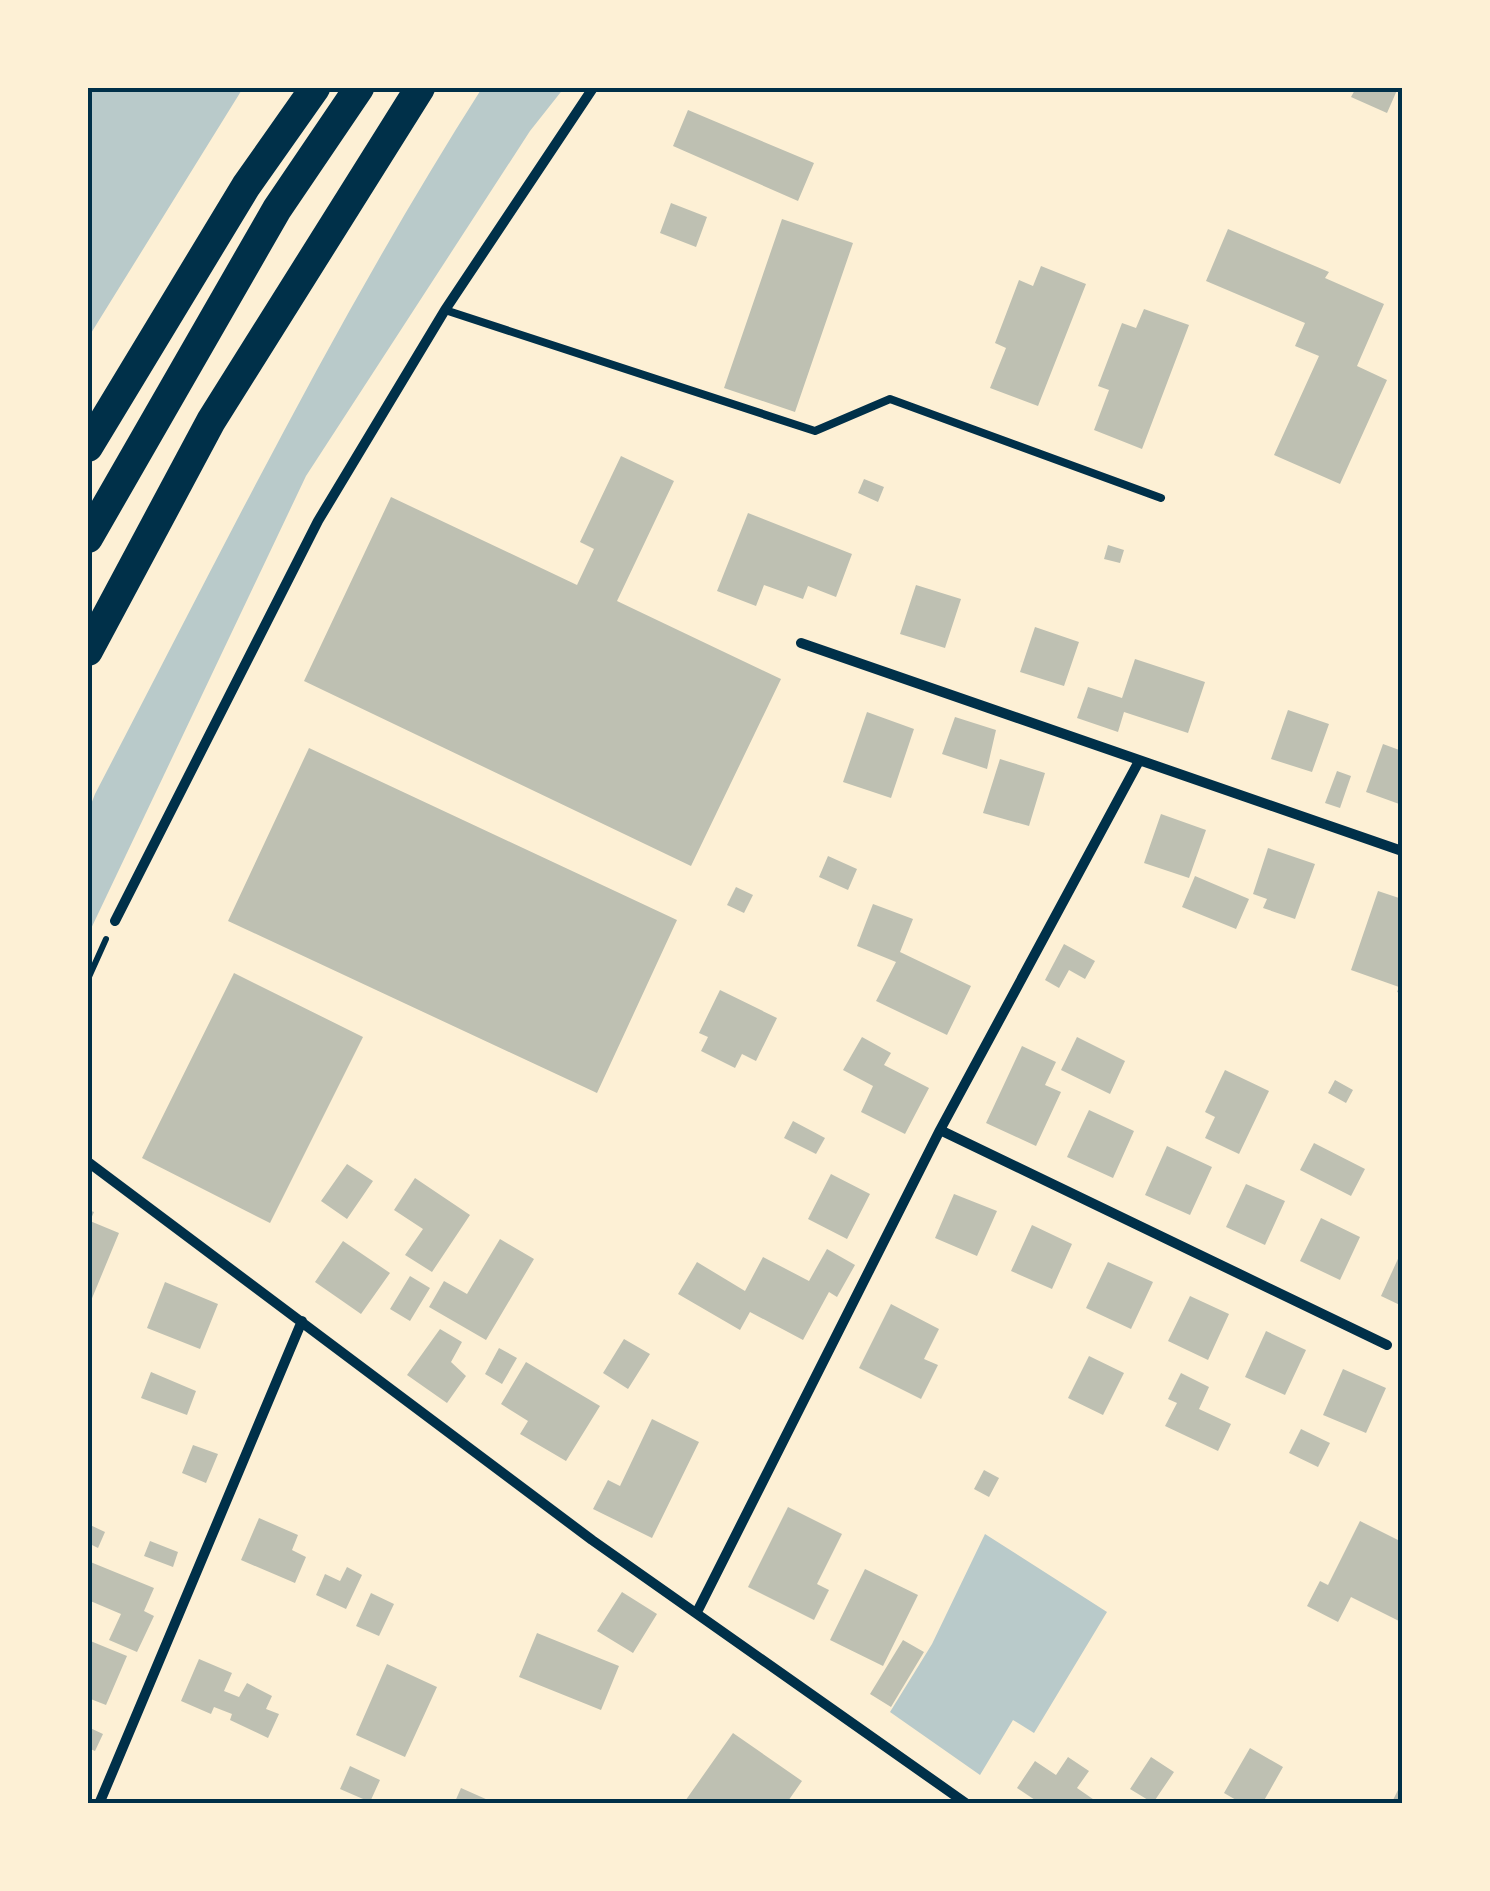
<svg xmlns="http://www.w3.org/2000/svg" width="1490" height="1891" font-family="'Fira Sans',sans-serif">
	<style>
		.green { fill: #b9caca }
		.building { fill: #bec0b2 }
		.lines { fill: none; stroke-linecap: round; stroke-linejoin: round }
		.path { stroke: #003049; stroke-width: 6 }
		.service { stroke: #003049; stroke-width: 8 }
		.minor { stroke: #003049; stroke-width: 10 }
		.motorway { stroke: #003049; stroke-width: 30 }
		.neatline { fill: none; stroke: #003049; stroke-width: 4 }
	</style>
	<rect width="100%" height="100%" fill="#fdf0d5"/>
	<path class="green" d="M88,88H243L88,338Z
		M482,88H564L530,131L306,476L88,935V812L95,794C219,556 338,314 482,88Z
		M985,1534L1107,1612L1034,1733L1013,1720L980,1775L890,1712L932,1644Z"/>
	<path class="building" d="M1356,88H1398L1387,113L1351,97Z
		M688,110L814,163L798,201L673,146Z
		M671,203L707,217L696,247L660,233Z
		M782,219L853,243L795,412L724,388Z
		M1228,229L1329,272L1325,278L1384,304L1357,366L1387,380L1340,484L1274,455L1319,356L1295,346L1305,323L1206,281Z
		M1041,266L1086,284L1038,406L990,388L1006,348L995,343L1019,280L1033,286Z
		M1144,309L1189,325L1142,449L1094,430L1109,390L1098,386L1122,323L1136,328Z
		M621,456L674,481L617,601L781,679L691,866L304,681L391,497L577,585L594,549L580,542Z
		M864,479L884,487L878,502L858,493Z
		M748,513L852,554L836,597L808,586L803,599L764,585L756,606L717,591Z
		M1108,545L1124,550L1120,563L1104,559Z
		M916,585L961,599L945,648L900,634Z
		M1035,627L1079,642L1064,686L1020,672Z
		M1135,659L1205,682L1188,733L1124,712L1118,732L1077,718L1088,687L1122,698Z
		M1288,710L1329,724L1312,772L1271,759Z
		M867,712L914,729L891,798L843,782Z
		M955,717L996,730L987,769L942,754Z
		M1383,744L1402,751V805L1366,792Z
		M309,748L677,920L597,1093L228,921Z
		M1000,759L1045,773L1029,826L983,813Z
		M1337,771L1351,776L1340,808L1325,803Z
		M1161,814L1206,830L1189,878L1144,863Z
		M1268,848L1315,864L1295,919L1263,908L1267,899L1253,894Z
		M828,856L857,869L848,890L819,877Z
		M1195,876L1249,899L1236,929L1182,907Z
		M736,887L753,895L744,913L727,905Z
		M1378,891L1402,899V994L1397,992L1399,987L1351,970Z
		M873,904L913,919L900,952L971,986L947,1035L876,1001L896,962L857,946Z
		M1064,944L1095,961L1085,979L1069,970L1059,988L1045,980Z
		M234,973L363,1037L270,1223L142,1158Z
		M720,990L777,1018L756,1061L742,1054L735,1068L701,1051L708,1037L699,1033Z
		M862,1037L891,1053L884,1065L929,1088L905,1134L861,1112L873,1086L843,1070Z
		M1077,1037L1125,1061L1110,1094L1061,1070Z
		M1022,1046L1056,1062L1045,1085L1061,1092L1036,1146L986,1123Z
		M1225,1070L1269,1091L1239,1154L1205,1138L1215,1117L1205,1112Z
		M1335,1080L1353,1090L1346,1103L1328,1093Z
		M1089,1110L1134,1131L1113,1178L1067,1157Z
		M793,1121L825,1138L816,1154L784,1138Z
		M1314,1143L1365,1169L1351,1196L1300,1170Z
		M1167,1146L1212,1167L1190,1215L1145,1195Z
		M347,1164L373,1181L347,1219L321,1201Z
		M831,1174L870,1194L847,1239L808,1219Z
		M415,1178L470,1215L432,1272L405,1255L423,1229L394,1210Z
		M1246,1184L1285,1201L1265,1245L1226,1227Z
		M954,1194L997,1211L977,1256L935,1238Z
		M88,1210L94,1212L90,1221L119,1233L88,1308Z
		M1321,1218L1360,1237L1340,1280L1300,1261Z
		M1032,1225L1072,1244L1052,1289L1011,1271Z
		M500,1239L534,1259L486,1340L429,1307L444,1281L467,1294Z
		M343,1241L390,1273L361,1314L315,1282Z
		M827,1249L855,1265L837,1297L829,1292L803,1340L750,1312L740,1330L678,1294L697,1262L745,1291L763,1257L809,1281Z
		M1402,1250V1306L1381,1296Z
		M1108,1262L1153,1282L1131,1329L1086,1308Z
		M410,1276L430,1288L410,1321L390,1309Z
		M165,1282L218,1304L200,1349L147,1328Z
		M1190,1296L1229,1314L1208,1360L1168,1341Z
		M891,1304L939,1329L924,1359L938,1365L921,1399L859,1368Z
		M440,1329L462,1342L451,1362L466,1376L447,1403L407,1375Z
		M1266,1331L1306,1350L1285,1395L1245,1377Z
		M624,1339L650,1354L628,1389L603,1373Z
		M499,1348L517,1358L502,1384L485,1374Z
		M1089,1356L1124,1373L1103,1415L1068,1398Z
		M526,1362L600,1406L566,1461L520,1434L528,1421L501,1404Z
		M1343,1369L1386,1388L1366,1433L1323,1415Z
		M151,1372L196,1391L187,1415L141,1398Z
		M1181,1373L1209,1387L1199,1409L1231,1424L1218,1451L1165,1426L1177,1403L1168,1399Z
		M652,1419L699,1442L652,1538L593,1509L608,1480L620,1486Z
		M1301,1429L1330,1443L1318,1467L1289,1453Z
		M193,1445L218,1454L206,1483L182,1473Z
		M984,1470L999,1478L989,1497L974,1489Z
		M788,1507L842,1534L817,1584L829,1590L814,1620L748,1587Z
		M259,1518L298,1535L292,1550L306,1557L295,1583L241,1560Z
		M1360,1521L1402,1542L1399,1621L1351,1597L1338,1622L1307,1606L1320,1581L1328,1585Z
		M88,1524L105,1532L98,1548L88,1543Z
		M150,1541L178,1552L173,1567L144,1556Z
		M88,1561L154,1588L144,1611L154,1616L137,1652L109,1640L121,1614L88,1600Z
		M347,1567L362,1575L346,1609L316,1595L325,1574L340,1581Z
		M865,1569L918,1595L883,1666L830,1640Z
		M622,1592L657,1614L633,1653L597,1631Z
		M371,1593L394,1604L379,1636L356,1626Z
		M537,1633L619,1666L601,1710L519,1677Z
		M88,1640L127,1656L106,1705L88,1698Z
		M903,1640L924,1652L891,1707L870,1694Z
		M199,1659L232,1673L224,1691L239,1697L247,1683L272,1696L266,1709L279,1714L268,1738L230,1720L232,1714L214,1707L211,1714L181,1701Z
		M387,1664L437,1687L405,1757L356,1735Z
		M88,1727L103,1734L95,1751L88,1748Z
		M733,1733L802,1781L786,1804H683Z
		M1250,1748L1283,1767L1262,1804H1243L1224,1793Z
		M1068,1757L1089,1771L1077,1788L1100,1804H1041L1017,1788L1035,1761L1056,1775Z
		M1151,1757L1174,1772L1153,1803L1130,1789Z
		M350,1766L380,1780L370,1802L340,1789Z
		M461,1788L497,1804H454Z
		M1399,1788L1402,1804H1391Z"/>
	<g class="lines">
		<path class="path" d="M88,979L106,939"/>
		<path class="service" d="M445,310L815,431L890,399L1161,498"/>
		<path class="minor" d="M801,643L1402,851
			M1138,763L940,1130L1387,1345
			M115,921L318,521L445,310L593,88
			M88,1162L592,1540L967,1804
			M697,1612L940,1130
			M99,1804L302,1321"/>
		<path class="motorway" d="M88,447L246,186L315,88
			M88,538L277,209L359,88
			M88,651L211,421L420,88"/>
	</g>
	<rect width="1490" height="1891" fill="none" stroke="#fdf0d5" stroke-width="180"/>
	<rect x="90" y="90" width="1310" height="1711" class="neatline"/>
</svg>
